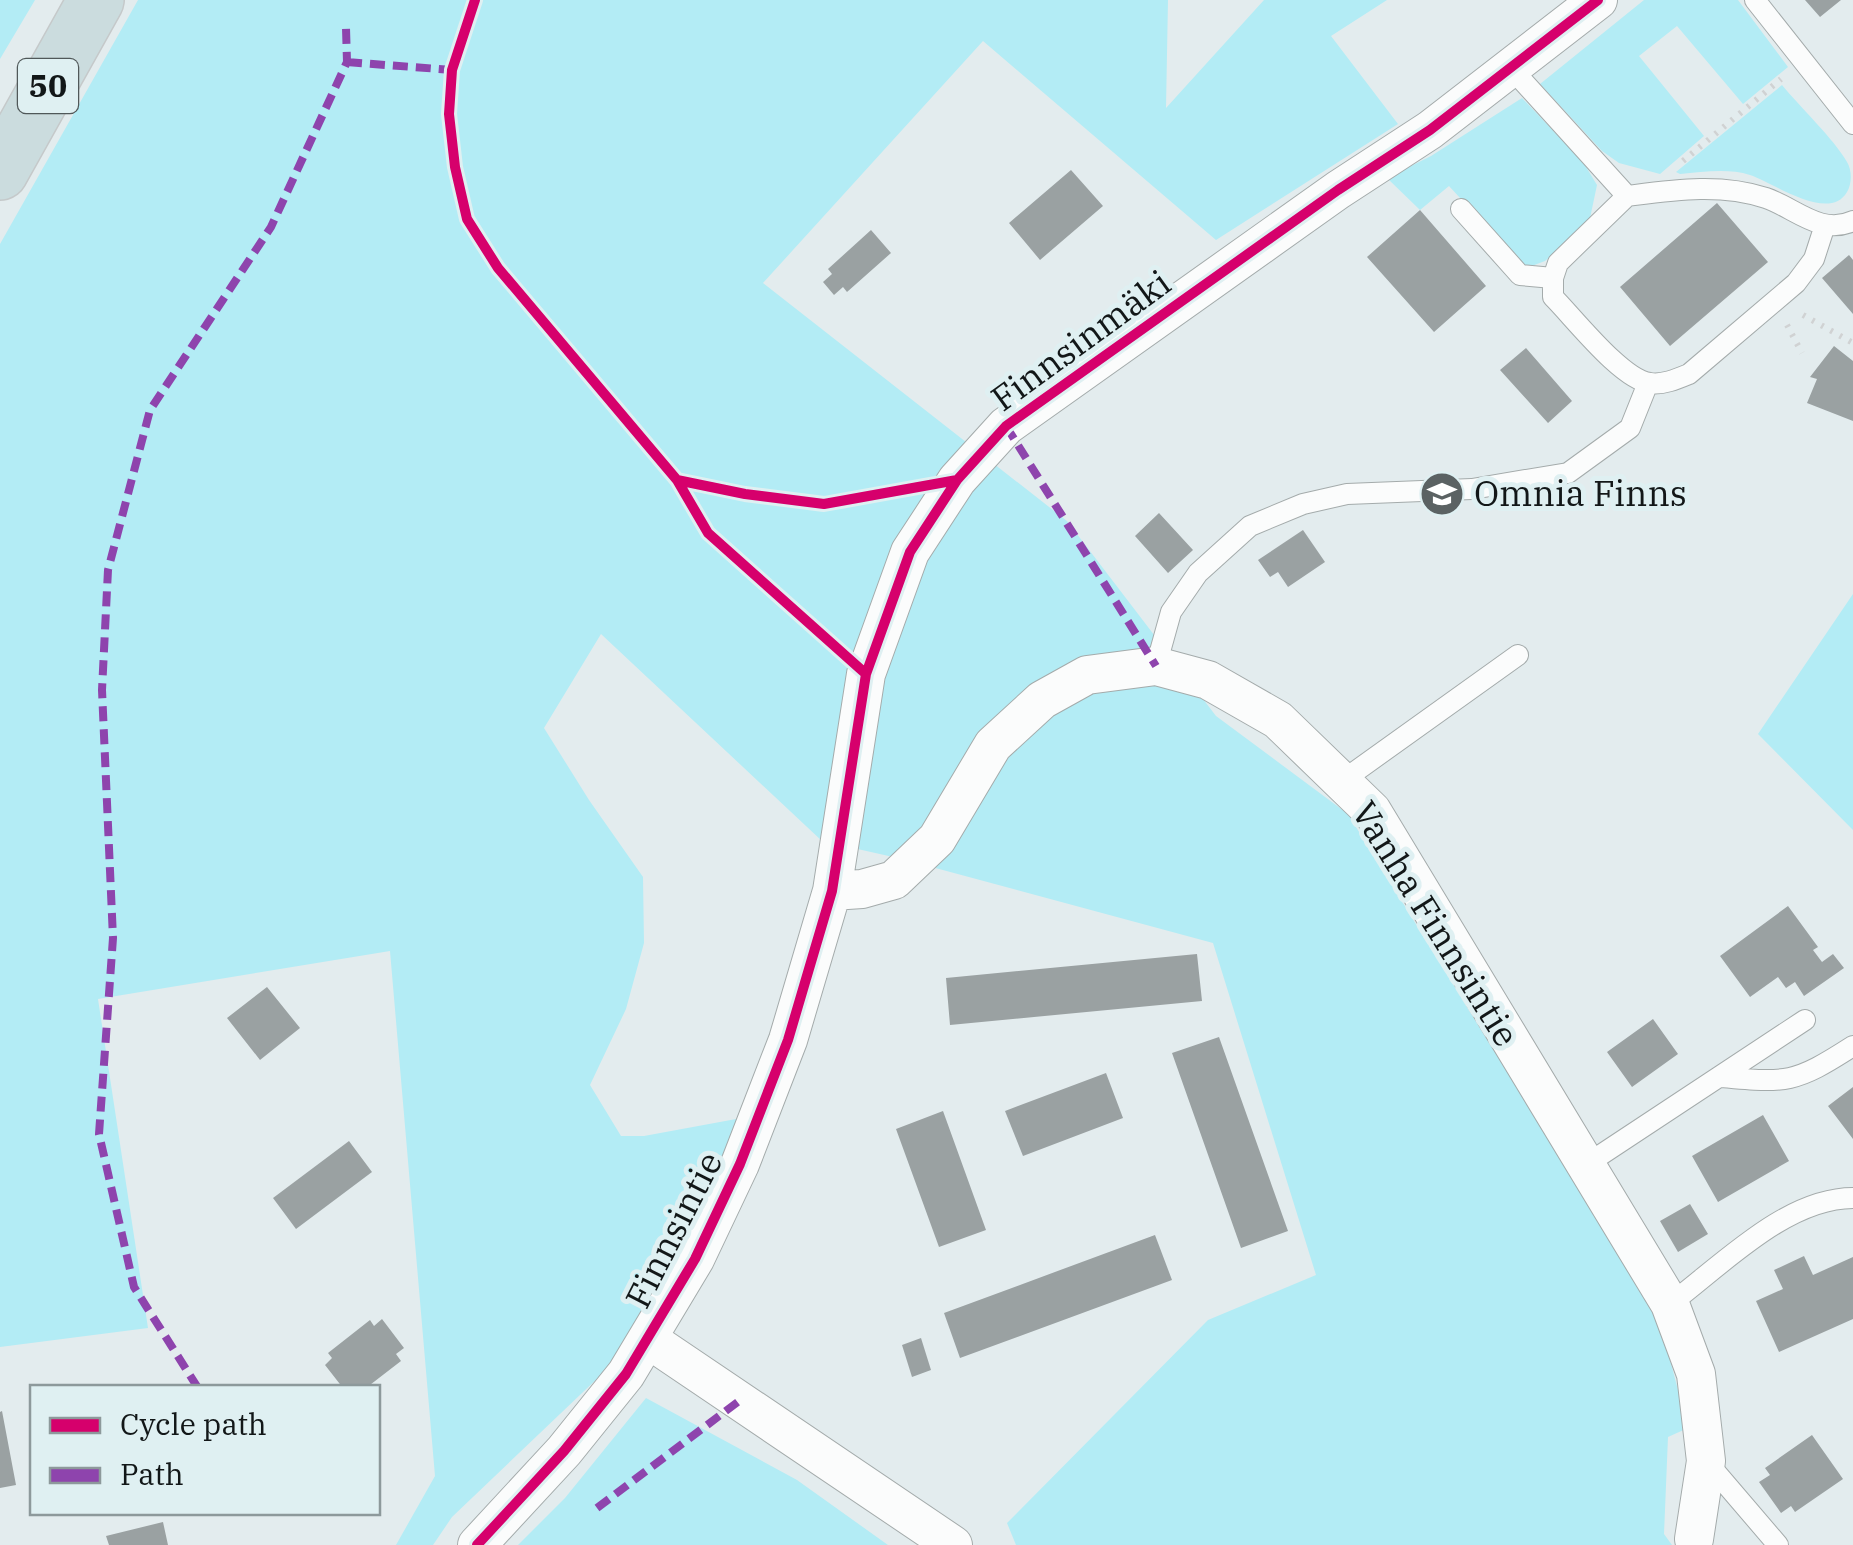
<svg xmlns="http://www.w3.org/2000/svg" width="1853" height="1545" font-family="'IBM Plex Serif',serif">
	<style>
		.green { fill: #b3ecf5 }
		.building { fill: #9aa1a2 }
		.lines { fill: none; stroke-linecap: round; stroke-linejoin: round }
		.service-casing { stroke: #a4abab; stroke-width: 22 }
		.minor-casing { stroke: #a4abab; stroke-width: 40 }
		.trunk-casing { stroke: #c5c9ca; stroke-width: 58 }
		.path { stroke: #d0d2d3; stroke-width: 6; stroke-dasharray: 2.5 8; stroke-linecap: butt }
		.service { stroke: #fbfcfc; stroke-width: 20 }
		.minor { stroke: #fbfcfc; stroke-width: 38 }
		.trunk { stroke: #cbdcde; stroke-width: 55 }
		.quiet { stroke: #8e44ad; stroke-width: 8; stroke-dasharray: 15 8; stroke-linecap: butt }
		.cycleway-casing { stroke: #dff0f2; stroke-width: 16 }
		.cycleway { stroke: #d6006c; stroke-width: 10 }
		.labels { text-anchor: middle; stroke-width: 10; stroke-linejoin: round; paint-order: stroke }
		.shield { fill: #dff0f2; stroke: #505859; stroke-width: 2.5 }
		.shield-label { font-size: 32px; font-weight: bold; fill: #121718 }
		.street-label { font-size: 35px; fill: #121718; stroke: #dff0f2 }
		.poi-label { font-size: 35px; fill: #121718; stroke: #dff0f2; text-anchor: start }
	</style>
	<rect width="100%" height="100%" fill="#e3ecee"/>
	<path class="green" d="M0,0H35L0,59Z
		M138,0H1168L1166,108L1264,0H1387L1331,36L1398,124L1216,240L983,41L763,283L1067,521L1216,716L1348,814L1659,1318L1688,1428L1668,1437L1664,1534L1672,1545H1016L1007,1523L1208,1320L1316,1275L1213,943L902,859L822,841L601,634L544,728L589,800L643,877L644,943L626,1009L590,1085L621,1136H644L747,1117L623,1354L452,1517L433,1545H396L435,1476L390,951L98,999L148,1328L0,1347V244Z
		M1644,0H1738L1788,67L1743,104L1677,26L1639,56L1704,136L1660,174L1619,163L1602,151L1540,84Z
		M1782,85C1800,107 1834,139 1847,162C1852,170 1852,184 1847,192C1829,223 1774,183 1750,175C1728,168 1703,172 1680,174L1676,172Z
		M1522,98L1583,162L1597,185L1589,223L1545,261L1529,267L1518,261L1449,186L1420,210L1387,178L1431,156Z
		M1853,594V830L1758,734Z
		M646,1398L797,1480L888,1545H518L565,1498Z"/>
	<path class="building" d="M1805,0H1841L1820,17Z
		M1071,170L1103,206L1040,260L1009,223Z
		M1717,203L1768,262L1670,346L1620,287Z
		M1420,210L1486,286L1434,332L1367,257Z
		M871,230L891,253L847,292L843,287L834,295L823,282L832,274L828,269Z
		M1849,255L1853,260V314L1822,278Z
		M1834,346L1853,361V421L1807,403L1817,379L1810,377Z
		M1526,348L1572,401L1548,423L1500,370Z
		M1159,513L1193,550L1168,573L1135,536Z
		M1303,530L1325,562L1288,587L1278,572L1270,577L1258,560Z
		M1788,906L1818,947L1813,950L1822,962L1833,954L1844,968L1804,996L1795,982L1786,988L1778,977L1750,997L1720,956Z
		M1197,954L1202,1001L950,1025L946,978Z
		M267,987L300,1028L260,1060L227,1018Z
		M1653,1019L1678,1054L1632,1087L1607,1052Z
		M1219,1037L1288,1231L1241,1248L1172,1053Z
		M1106,1073L1123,1118L1023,1156L1005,1111Z
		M1853,1087V1139L1828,1106Z
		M943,1111L986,1230L939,1247L896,1129Z
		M1763,1115L1789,1161L1718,1202L1692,1156Z
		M349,1141L372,1172L296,1229L273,1198Z
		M1690,1204L1708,1234L1678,1252L1660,1221Z
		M1155,1235L1172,1280L960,1358L944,1313Z
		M1804,1256L1813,1275L1853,1257V1319L1779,1352L1756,1301L1783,1289L1774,1270Z
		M382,1319L404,1348L396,1354L401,1361L366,1388H343L325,1365L332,1358L328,1353L370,1320L374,1326Z
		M921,1338L931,1370L912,1377L902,1345Z
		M2,1411L16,1485L0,1488V1412Z
		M1812,1435L1843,1479L1795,1512L1791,1506L1781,1513L1759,1482L1770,1475L1765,1468Z
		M163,1522L168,1545H109L106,1536Z"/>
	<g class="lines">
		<defs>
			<path id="service" d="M1755,0L1853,124
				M1510,67L1627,196C1674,190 1720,183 1766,198C1795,208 1821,236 1853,221
				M1627,196L1558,263L1553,278V297C1574,318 1622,380 1650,383C1663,385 1677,379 1689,374L1796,283L1814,259L1825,225
				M1461,209L1520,275L1553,278
				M1156,666L1171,612L1198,573L1250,526L1303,504L1347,494L1472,489L1568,473L1630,428L1648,383
				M1342,781L1518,655
				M1719,1077C1787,1083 1794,1084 1853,1046
				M1584,1166L1805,1020
				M1670,1304C1721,1266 1786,1198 1853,1198
				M1707,1462L1778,1545"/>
			<path id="minor" d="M832,891L862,889L894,880L937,839L993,745L1042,700L1087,675L1156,666L1208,680L1278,720L1372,811L1670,1304L1696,1374L1706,1461L1694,1539
				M648,1339L953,1545
				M477,1545L564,1451L626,1374L695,1259L740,1164L788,1040L832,891L866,674L910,552L957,480L1006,426L1338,190L1430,130L1598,0"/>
			<path id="trunk" d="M0,172L96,0"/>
		</defs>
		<use href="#service" class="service-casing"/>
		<use href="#minor" class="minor-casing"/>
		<use href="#trunk" class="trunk-casing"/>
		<path class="path" d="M1683,161L1781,79
			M1803,315L1853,343
			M1787,325L1802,353"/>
		<use href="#service" class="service"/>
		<use href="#minor" class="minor"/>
		<use href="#trunk" class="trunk"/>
		<path class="quiet" d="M347,62L452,70
			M1006,426L1156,666
			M198,1388L134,1287L99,1134L113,938L102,690L108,570L150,410L271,227L347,62L346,28
			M597,1508L739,1401"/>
		<defs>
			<path id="cycleway" d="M475,0L452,70L449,114L455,167L467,219L498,268L677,480L745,494L824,504L957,480
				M677,480L708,533L866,674
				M477,1545L564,1451L626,1374L695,1259L740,1164L788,1040L832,891L866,674L910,552L957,480L1006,426L1338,190L1430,130L1598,0"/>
		</defs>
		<use href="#cycleway" class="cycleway-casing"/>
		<use href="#cycleway" class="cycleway"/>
	</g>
	<defs>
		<symbol id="school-disc" viewBox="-11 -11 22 22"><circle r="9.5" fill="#5b6263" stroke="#dff0f2"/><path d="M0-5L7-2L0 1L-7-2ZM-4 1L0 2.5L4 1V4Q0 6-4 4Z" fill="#fff"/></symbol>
	</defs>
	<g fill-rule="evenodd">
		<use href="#school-disc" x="1417" y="469" width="50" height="50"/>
	</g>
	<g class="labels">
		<rect class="shield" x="18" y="59" width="60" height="54" rx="8"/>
		<g class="shield-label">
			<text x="48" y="97">50</text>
		</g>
		<g class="street-label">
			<text transform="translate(1081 341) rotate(-36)" y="12">Finnsinmäki</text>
			<text transform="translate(1435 924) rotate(58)" y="12">Vanha Finnsintie</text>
			<text transform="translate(674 1230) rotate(-63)" y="12">Finnsintie</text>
		</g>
		<g class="poi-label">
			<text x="1474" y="506">Omnia Finns</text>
		</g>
	</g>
	<rect x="30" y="1385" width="350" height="130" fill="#dff0f2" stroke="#8d999b" stroke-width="2.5"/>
	<rect x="50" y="1418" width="50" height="15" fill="#d6006c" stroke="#8d999b" stroke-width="2.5"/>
	<text x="120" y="1435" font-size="30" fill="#121718">Cycle path</text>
	<rect x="50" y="1468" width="50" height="15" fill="#8e44ad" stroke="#8d999b" stroke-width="2.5"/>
	<text x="120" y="1485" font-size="30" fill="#121718">Path</text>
</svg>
